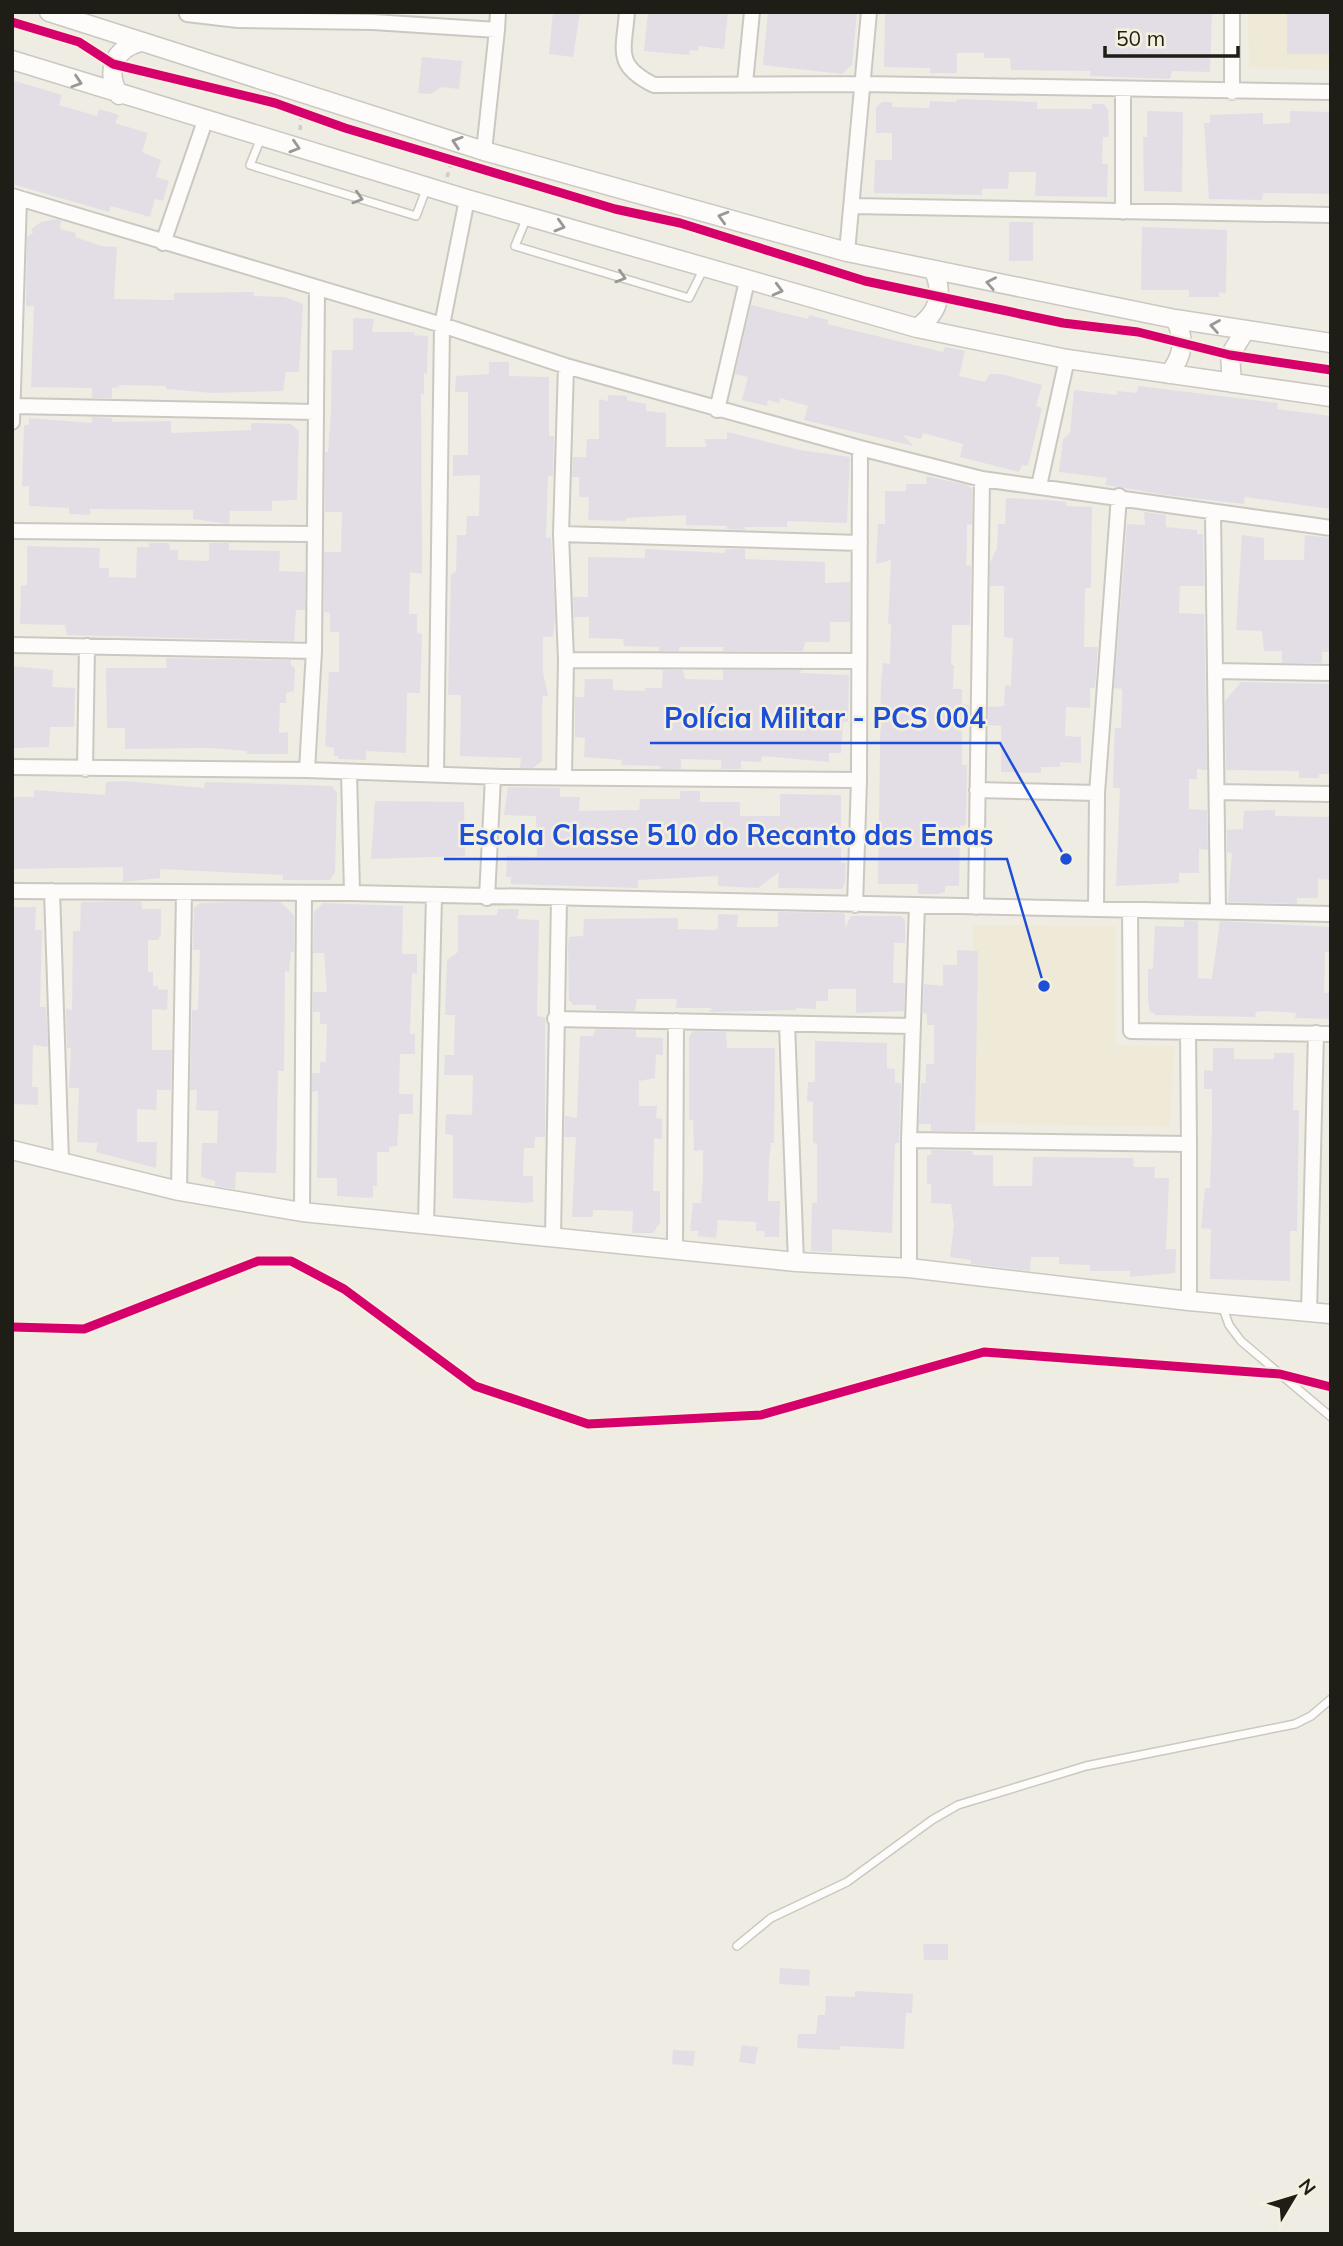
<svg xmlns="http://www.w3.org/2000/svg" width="1343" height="2246" font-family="Mulish,sans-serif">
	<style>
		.built { fill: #efead7 }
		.building { fill: #e3dee5 }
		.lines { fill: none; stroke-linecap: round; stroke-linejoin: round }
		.service-casing { stroke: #cbc8c1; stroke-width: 10 }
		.minor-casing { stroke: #cbc8c1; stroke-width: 18 }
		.tertiary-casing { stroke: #cbc8c1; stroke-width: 21 }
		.path { stroke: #cecdca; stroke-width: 3.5; stroke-dasharray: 5 5; stroke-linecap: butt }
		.service { stroke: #fdfcfb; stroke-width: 7 }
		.minor { stroke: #fdfcfb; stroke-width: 14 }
		.tertiary { stroke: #fdfcfb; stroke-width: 18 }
		.cycleway-casing { stroke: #f5f0dd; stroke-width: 13 }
		.cycleway { stroke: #d6006c; stroke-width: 9 }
		.oneway { stroke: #999894 }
		.leader { fill: none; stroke: #1d4ed8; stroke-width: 2.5 }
		.callout-dot { fill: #1d4ed8; stroke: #f5f0dd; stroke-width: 2.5 }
		.callout-label { font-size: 28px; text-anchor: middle; font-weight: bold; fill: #1d4ed8; stroke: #f5f0dd; stroke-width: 5; stroke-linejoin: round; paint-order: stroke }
	</style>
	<rect width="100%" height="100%" fill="#efece3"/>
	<path class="built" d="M1248,12H1331V70L1249,68Z
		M973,925L1116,926V1045L1174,1046L1170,1127L972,1123Z"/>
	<path class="building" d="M553,12H580L573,57L549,54Z
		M648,12H728L724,49L698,46V51L690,50L689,55L644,51Z
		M768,12H857L852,65L842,74L763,65Z
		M892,12H1212L1210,72L1172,71L1170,79L1090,76V71L1011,70L1010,58H984V53H957V73H930V68L884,67L885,14Z
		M1287,12H1331V54H1287Z
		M422,57L462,61L459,89L441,87L431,94L418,93Z
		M12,80L62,95L59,105L97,116L99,109L119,115L115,123L148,133L142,152L161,160L156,177L169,181L163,201L155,199L150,217L111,206L109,212L12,184Z
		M957,99L1037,102V109H1092V104H1104L1108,110L1109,137H1103L1102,164H1108L1107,197L1035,196L1036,172H1009L1008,189H982V195L874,193L875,160H892V133H876V107L882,102H892V107L929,108L930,101L956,102Z
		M1147,111L1183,112L1182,192L1144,191L1143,137H1147Z
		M1290,111L1331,112V194L1263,193L1262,200L1209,199L1204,123H1210V115L1263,113V124L1290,123Z
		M57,219L61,221L60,229L76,233L75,237L101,246L117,247L114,299L174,300V293L254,292V296L285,297L303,304L299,372H286L283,391L212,393L166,389V386L118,385L120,387L112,388V398H92V388L31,387L34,306H26L27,237L33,233L31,229L41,222Z
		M1009,222H1033V261H1009Z
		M1142,227L1227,230L1226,293L1219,292V297H1189V290H1141Z
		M751,305L808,319L809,315L829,320L827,324L943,352L945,347L965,351L959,376L985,382L990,374H1001L1042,385L1036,406L1042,408L1028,466L1022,465L1019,472L960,457L963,444L923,433L921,439L903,435L914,446L804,420L808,406L780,398L779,403L768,400L767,406L742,400L748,377L735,374Z
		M353,318L374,319L372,332H415L414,335L428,336L427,374L424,373V394H421L422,574L410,572L409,614H417V633L422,634L420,693H407L406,753L366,751V760L338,759V756H334V748L325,746L329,672H339V632H330V613L324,612V552H341L342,512H325V452H328L331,412L332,350H353Z
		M489,362H509V376L549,377V436H554L553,476H548L546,538L551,537L555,616L553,637H543V672L548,696H543L542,709V761L533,768H520L521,758L460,756L461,695H448L451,575L456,571L457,535H466L467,516H479L480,475L453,476V455H468V392H455L456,376L489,374Z
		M1138,386L1278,403L1277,409L1331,416V509L1245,497L1244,504L1166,495L1105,485L1107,478L1059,472L1063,439L1070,433L1074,390L1117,395V391L1137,393Z
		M608,395L627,396V400L646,404V411L666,413V447H706L705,439H727V432L800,450L850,457L847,523L787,521V527H745V530L727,529V526L686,525V515L626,518V521L588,520L589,497H579V477H572L573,457H586L587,439H599V399L608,401Z
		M92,417L112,418V422L171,421V433L251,430V423L291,424L299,431L297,500L272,501V511H230L229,524L193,519V510L90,509V515L69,514V508L29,506V486L22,487L24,425H29V418L92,423Z
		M926,476L967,485L972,489V525L967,524V546L966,565L971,566L970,625H952L951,665H954L953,689H962V704L969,705V725L962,724V765H967L966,825L960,826L959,886H945V892L939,894H918V884H878L881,683L883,663L890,664L891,624H888L891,560L876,564L878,524H885V491H906V484H927Z
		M1006,498L1046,500L1066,502V506L1092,507L1091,588H1085L1084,647H1098L1095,688H1090V708L1066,707L1065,736L1081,737V763L1060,762V767H1041V773L1001,772V726L988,725V707L1004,706L1005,685L1011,686L1013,638L1004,637V586H990V563L997,548L998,524H1005Z
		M1144,512L1166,515V527L1197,530V534H1203L1204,586H1180L1179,613L1204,614L1207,770L1197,769V779H1189V809L1207,810L1208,850L1199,849V873H1179V883L1116,886L1120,788H1113L1114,748L1115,728H1121L1122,699V689L1114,688L1127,524L1145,525Z
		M1242,535L1264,538V560H1304L1305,535L1331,538V652H1322V663H1282V651H1264L1262,631L1236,630Z
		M149,543H169L170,550H178V560L209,561V543H229V550L280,551L279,571L305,572V610H296L294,641L67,635L65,625L20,624L21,586L27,585V546L100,548L99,568H109V577L136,578L137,547H149Z
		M645,549L725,553L726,549H745V559L825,562V583L850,582V622H830V642H805L803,651H723V647H679V651H659V647L624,646L623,639L589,638V617H574L573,597H588V557L645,558Z
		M166,658L291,660V665L295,668L294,691L286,693V703H280L279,733L288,732V754H247V751L209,748L125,749V728H107L106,668H167Z
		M12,666L53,670L52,687L75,688L74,727H50L49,747L12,748Z
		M663,670H683L685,679L723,680V670H801L800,673L849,675L848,722H843L841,753H829V762L762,756L761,762L741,761V769H721V760L681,759V769H660V766L621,765L622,760L584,757L585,738L575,737V697H584L585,679H613V690L645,691V688H662Z
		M1241,682L1331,684V774H1319V778H1299V771L1226,770L1225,701Z
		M125,781L204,788L205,782L332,786L337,793L335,872L330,880H283V875L160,869V878L123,882V867L12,869V797H34V790L105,795L106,782Z
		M508,787L560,788V797H580L579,811L639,810L640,799H680V791H700V802H740V816H780V794L841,795V863H846L845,883L842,889L778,888L779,872L758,888L718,886V876L638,880V888L511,884V877H506L507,856L537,857L536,816L504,815Z
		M375,801L464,802L465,856L371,859Z
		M1275,810V816L1331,817V880L1318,879V898H1297V904L1228,902L1232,853L1227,852V830L1243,829L1244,811Z
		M141,901L142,909H161V934L158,940H148V972H153V986H158V989L168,990L167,1010L152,1009V1050H172L171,1090H157L156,1110L137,1109V1142H157L156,1168L96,1152L98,1143L77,1142L79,1088H69L71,1048H67L66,1009L72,1010L73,931H80L81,902Z
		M241,902H280L294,915V952H291L289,972L285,971L284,1071H278L276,1173L236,1172L235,1189L215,1186V1181L201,1177L202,1143H217L218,1111L196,1110L197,1090H190L192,1010H198L200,950H193L194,908L200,903Z
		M323,903L403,906L402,954H417V974L412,973L410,1034H415V1054H400L399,1094H413V1114H399L397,1146L389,1147V1152H377V1186H373V1197L369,1198L337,1196V1178H317L318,1091L312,1092V1073H320V1062H326L327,1024H320V1012H313V992H327L324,953H313L314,912Z
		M12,907H36L35,930H42L40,1007H46L48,1047L33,1045L32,1087H38V1105L12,1104Z
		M498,909H519L517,919L539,920L537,1016L545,1017V1137H535L534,1148H524L523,1176H533V1202L525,1203L453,1198V1135L445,1134L446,1114L472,1115L473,1075H444L445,1055H454L455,1015H445L447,960L458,952V915H497Z
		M778,912L842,913L845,915V928L851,916H901L905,920V943H894L893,983H905L904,1011L856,1013V989H828V1001H816V1009L796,1008V1010L709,1012L712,1008H676L677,999H637L635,1011L596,1010V1005H573L569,1000L568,945L569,937L583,936L584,919L678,918V929L713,930L718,929V914L738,915L737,927H778Z
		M1184,920L1198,921V978L1212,979L1220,921L1331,927V952H1325L1324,993H1331V1019L1295,1018L1296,1013L1266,1011L1256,1012L1255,1017L1156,1015L1150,1011L1148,1001V969H1153L1155,926L1184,927Z
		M957,950L978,951L975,1131H931V1124H919L921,1083H926V1064H934V1025H927V1014L923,1013L924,984L943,986V965H957Z
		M596,1029L636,1030V1037L663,1038V1055L656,1054L655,1078L639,1081V1106H657L656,1118L662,1119V1139L654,1138L653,1191H660V1223L653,1233H632L633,1211L593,1210V1217H572L576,1137H564L565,1116L577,1118L580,1036H593Z
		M693,1031L726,1032L727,1048H775L774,1143H771L769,1161L768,1201H780L779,1237H764L765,1231H756V1222L718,1220L716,1238L698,1236V1231H690L693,1203H701L703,1180V1150L694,1151L693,1120H689V1037Z
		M815,1041L887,1043V1068L895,1069V1083H901L899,1143H895L892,1233L832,1229V1252L811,1251L812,1203H817V1144L813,1143V1102L807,1101L808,1082H815Z
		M1213,1048H1234V1059H1274V1053H1294L1293,1110H1299L1297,1231H1290V1281L1210,1279L1211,1229L1201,1228L1205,1188H1210L1212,1129V1089H1204V1070L1213,1071Z
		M931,1150L973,1151V1155H993V1186H1032L1033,1157L1133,1158L1134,1167H1155L1154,1178H1169L1166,1249H1176L1175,1273L1130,1277V1271H1090V1265L1059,1264V1257H1031L1030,1271L971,1264V1260L950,1257L954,1225L951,1204L931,1203V1184H927V1155H931Z
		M923,1944H948V1960H924Z
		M780,1968L810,1970L809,1986L779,1984Z
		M855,1991L913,1994L912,2013H906L904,2049L840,2046V2050L797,2048L798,2034H816L818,2015H825L826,1996L855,1997Z
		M742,2045L758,2047L755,2064L739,2062Z
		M673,2050L695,2051L693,2066L672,2064Z"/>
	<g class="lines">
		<defs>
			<path id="service" d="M261,138L250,165L416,216L427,187
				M527,217L515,246L689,298L704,268
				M1222,1305L1229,1325L1241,1341L1331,1417
				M737,1946L771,1918L847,1882L932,1820L958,1805L1086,1766L1295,1724L1311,1716L1331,1699"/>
			<path id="minor" d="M627,12C624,51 614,65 654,85L863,84L1331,92
				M187,14L238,20L373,22L497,30L484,151
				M497,30L498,12
				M745,83L752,12
				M1232,92V12
				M12,196L442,325L566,366L860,448L982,479L1331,528
				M852,206L1331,215
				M1123,212V91
				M163,243L205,121
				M847,252L869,12
				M13,406L316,412
				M717,410L747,281
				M12,422L19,198
				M1039,486L1067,359
				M1213,512L1218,912
				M12,531L315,534
				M561,534L860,543
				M12,645L314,651
				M566,660L859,661
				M1215,671L1331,673
				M12,767L307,770L503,777L859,780
				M85,769L87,646
				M307,770L314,651L317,289
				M349,772L352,893
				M436,774L442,325L467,199
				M564,777L566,660L561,534L566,366
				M977,790L1097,793
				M1217,792L1331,794
				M12,891L352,893L1331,914
				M52,891L61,1161
				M487,898L493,777
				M855,905L859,780L860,448
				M976,907L982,479
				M1096,909L1097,793L1119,496
				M1130,910L1131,1031L1331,1034
				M555,1019L912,1026
				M787,1024L796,1262
				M909,1140L1189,1144L1188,1032
				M179,1191L184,892
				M302,1212L304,894
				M426,1223L434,896
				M553,1236L559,899
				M675,1249L676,1021
				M909,1268V1140L917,905
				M1189,1301V1144
				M1309,1312L1316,1033"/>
			<path id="tertiary" d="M49,12L484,151L847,252L1175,319L1331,343
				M12,60L467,199L917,328L1067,359L1331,397
				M119,95C105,71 114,49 140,42
				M917,328C938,313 944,295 934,271
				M1169,374C1183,356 1186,340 1175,319
				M1232,383L1230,355L1245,331
				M12,1150L179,1191L302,1212L796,1262L909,1268L1189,1301L1331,1314"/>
		</defs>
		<use href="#service" class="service-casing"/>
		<use href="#minor" class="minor-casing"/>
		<use href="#tertiary" class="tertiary-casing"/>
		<path class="path" d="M300,130L302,110
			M447,177L453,157"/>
		<use href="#service" class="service"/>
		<use href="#minor" class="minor"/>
		<use href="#tertiary" class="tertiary"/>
		<defs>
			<path id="cycleway" d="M12,22L79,42L113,64L275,103L345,128L615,209L680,223L865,281L1063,323L1138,332L1230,355L1331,370
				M12,1327L84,1329L258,1261H291L344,1289L475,1386L588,1424L761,1415L984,1352L1280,1374L1331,1387"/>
		</defs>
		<use href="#cycleway" class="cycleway-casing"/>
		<use href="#cycleway" class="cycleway"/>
	</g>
	<defs><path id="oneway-chevron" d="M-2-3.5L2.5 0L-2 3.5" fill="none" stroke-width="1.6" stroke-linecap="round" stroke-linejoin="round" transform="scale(1.75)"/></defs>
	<g class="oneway">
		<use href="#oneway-chevron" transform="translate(77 82) rotate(18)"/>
		<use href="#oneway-chevron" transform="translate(457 142) rotate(-162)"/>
		<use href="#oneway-chevron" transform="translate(295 147) rotate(17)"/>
		<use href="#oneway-chevron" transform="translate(358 198) rotate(17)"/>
		<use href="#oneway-chevron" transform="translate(723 217) rotate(-164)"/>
		<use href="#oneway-chevron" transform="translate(560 226) rotate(16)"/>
		<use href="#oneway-chevron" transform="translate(621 277) rotate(17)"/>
		<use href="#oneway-chevron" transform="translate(991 283) rotate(-169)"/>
		<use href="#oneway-chevron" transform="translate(778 290) rotate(15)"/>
		<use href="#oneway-chevron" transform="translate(1215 326) rotate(-170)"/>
	</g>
	<path class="leader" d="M1066 859L1000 743H650M1044 986L1007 859H444"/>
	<g class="callout-dot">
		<circle cx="1066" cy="859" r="7"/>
		<circle cx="1044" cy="986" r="7"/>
	</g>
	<g class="callout-label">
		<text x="825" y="728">Polícia Militar - PCS 004</text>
		<text x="726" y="845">Escola Classe 510 do Recanto das Emas</text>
	</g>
	<rect width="1343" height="2246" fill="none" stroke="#1e1d16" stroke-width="28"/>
	<g transform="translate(1294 2197) rotate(52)" stroke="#f5f0dd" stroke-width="5" paint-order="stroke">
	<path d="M0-5L12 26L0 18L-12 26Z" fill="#1e1d16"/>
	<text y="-10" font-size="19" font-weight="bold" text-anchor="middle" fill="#1e1d16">N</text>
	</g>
	<path d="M1105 46v10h133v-10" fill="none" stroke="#1e1d16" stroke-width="3.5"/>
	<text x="1116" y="46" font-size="21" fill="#1e1d16" stroke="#f5f0dd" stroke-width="5" paint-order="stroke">50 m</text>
</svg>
